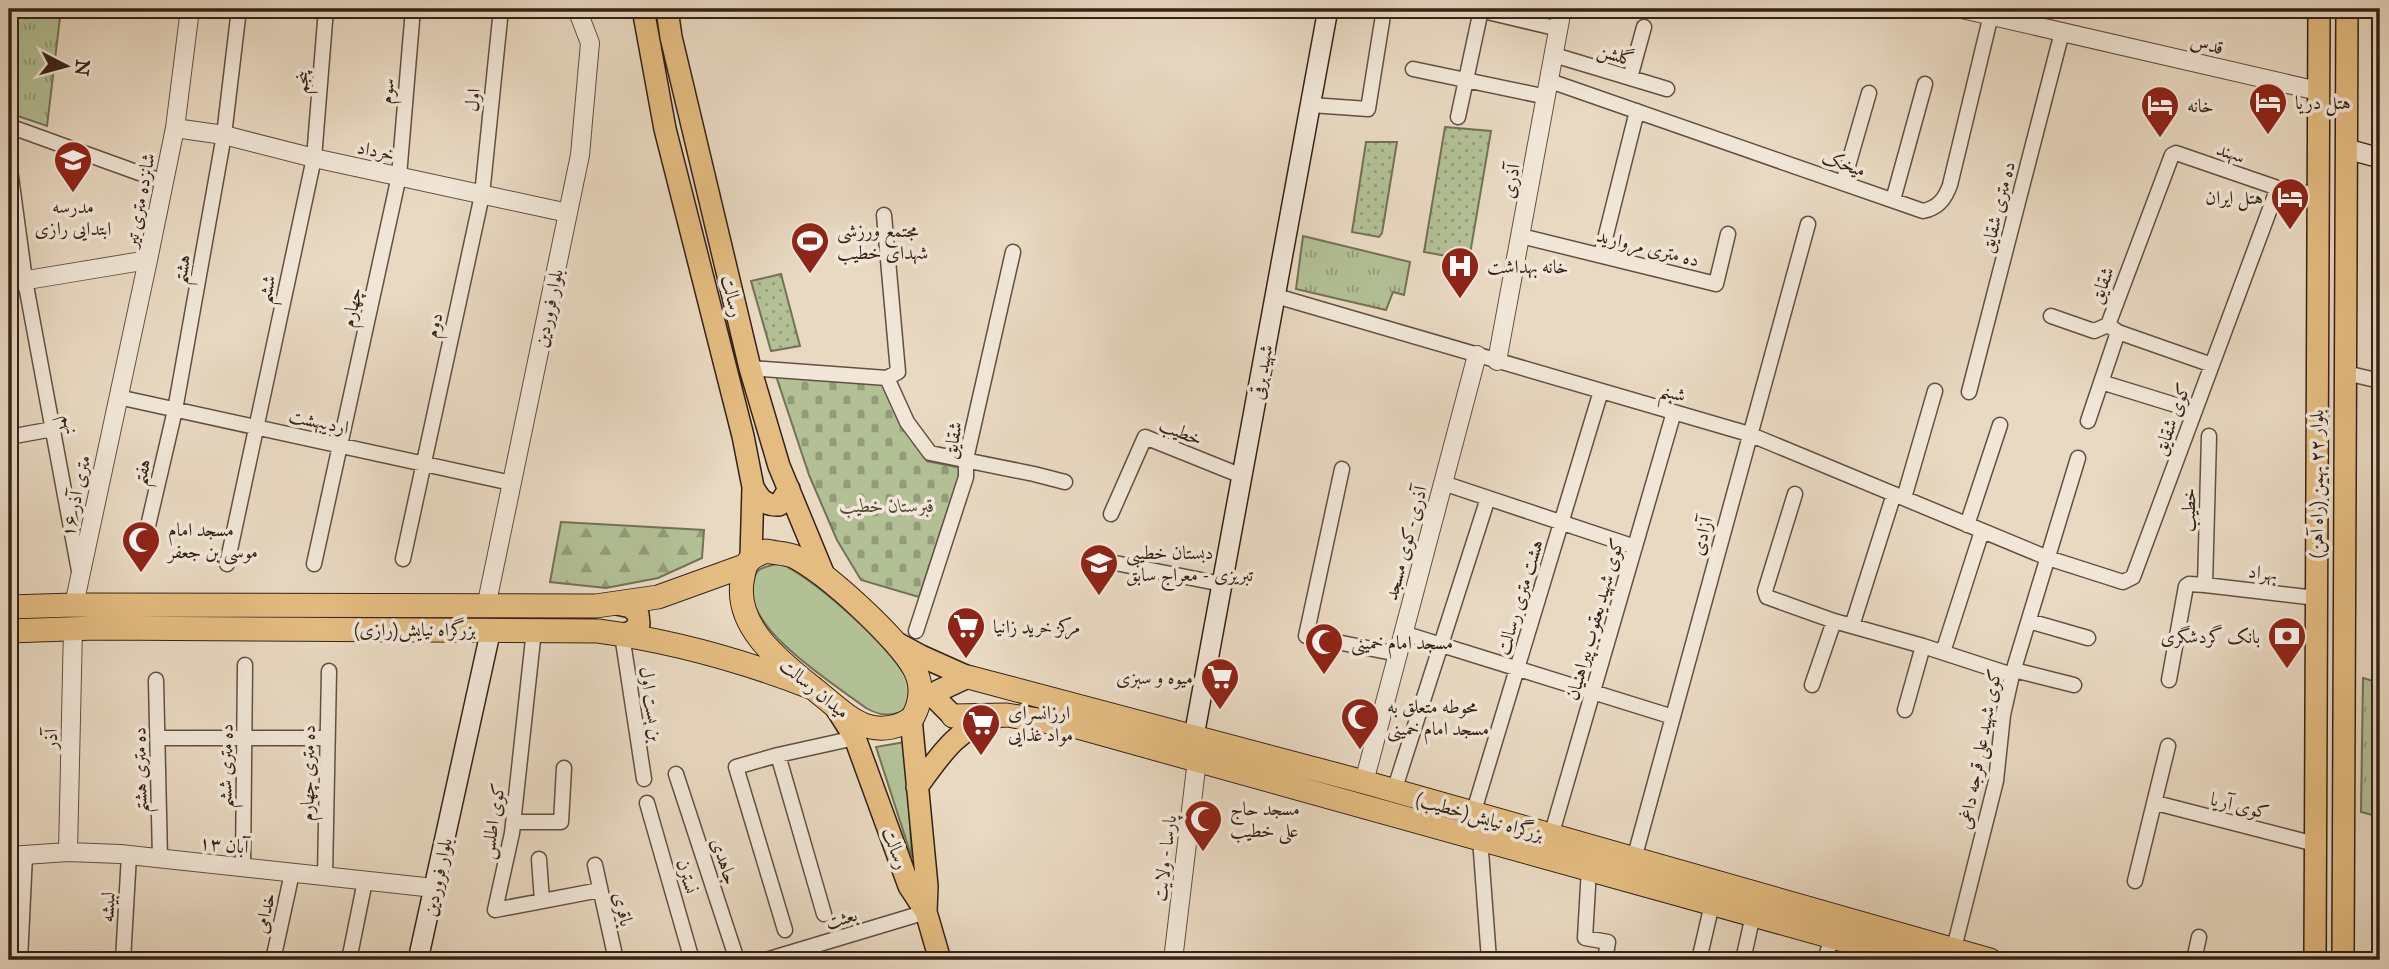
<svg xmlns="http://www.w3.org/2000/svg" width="2389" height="969" font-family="'IM FELL Great Primer',Amiri,serif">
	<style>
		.grass { fill: #b3c096; stroke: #747156; stroke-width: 2 }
		.forest { fill: url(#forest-firs); stroke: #747156; stroke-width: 2 }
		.cemetery { fill: url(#cemetery-stones); stroke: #747156; stroke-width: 2 }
		.park { fill: url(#park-tufts); stroke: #747156; stroke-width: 2 }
		.garden { fill: url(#garden-dots); stroke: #747156; stroke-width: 2 }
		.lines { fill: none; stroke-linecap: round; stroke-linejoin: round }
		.minor-casing { stroke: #625042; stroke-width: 17 }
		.tertiary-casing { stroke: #625042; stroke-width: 20 }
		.secondary-casing { stroke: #352217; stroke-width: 22 }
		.primary-casing { stroke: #352217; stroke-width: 24 }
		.trunk-casing { stroke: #352217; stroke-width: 25 }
		.minor { stroke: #f1e6d7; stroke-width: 14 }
		.tertiary { stroke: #f1e6d7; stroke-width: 18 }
		.secondary { stroke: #f1e6d7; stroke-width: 19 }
		.primary { stroke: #e4bc81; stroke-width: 21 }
		.trunk { stroke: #e4bc81; stroke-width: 23 }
		.labels { text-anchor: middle; stroke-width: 7; stroke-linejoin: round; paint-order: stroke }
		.street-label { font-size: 19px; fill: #352217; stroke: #f1e6d7 }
		.poi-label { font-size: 19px; fill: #352217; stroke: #f1e6d7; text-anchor: start }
		.park-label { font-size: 19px; font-style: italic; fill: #544a37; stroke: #f1e6d7 }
	</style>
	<defs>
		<pattern id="forest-firs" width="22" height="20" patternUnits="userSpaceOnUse" patternTransform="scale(1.75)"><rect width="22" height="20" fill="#b3c096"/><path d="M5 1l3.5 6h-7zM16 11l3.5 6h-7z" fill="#929c79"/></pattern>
		<pattern id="cemetery-stones" width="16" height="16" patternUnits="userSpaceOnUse" patternTransform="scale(1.75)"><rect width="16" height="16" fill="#b3c096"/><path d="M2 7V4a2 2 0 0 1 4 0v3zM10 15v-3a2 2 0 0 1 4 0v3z" fill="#929c79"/></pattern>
		<pattern id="park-tufts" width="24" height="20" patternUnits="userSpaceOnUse" patternTransform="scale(1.75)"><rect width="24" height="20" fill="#b3c096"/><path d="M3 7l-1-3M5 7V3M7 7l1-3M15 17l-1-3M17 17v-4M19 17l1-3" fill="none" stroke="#929c79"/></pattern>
		<pattern id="garden-dots" width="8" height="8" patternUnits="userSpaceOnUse" patternTransform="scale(1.75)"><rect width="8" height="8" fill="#b3c096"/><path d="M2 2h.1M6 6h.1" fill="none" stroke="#929c79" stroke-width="1.8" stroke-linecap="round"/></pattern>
	</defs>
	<rect width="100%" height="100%" fill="#e9d9c2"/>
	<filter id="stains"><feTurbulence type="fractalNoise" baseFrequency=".00286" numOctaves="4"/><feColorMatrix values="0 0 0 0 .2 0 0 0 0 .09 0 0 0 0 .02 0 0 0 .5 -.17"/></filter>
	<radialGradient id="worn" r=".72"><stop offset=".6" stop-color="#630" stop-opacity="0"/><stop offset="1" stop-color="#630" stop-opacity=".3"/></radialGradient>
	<path class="grass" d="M780,563C819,582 895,650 913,689L905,711C890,716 880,716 866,708C834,684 744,629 752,584C754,579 755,573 759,570C765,566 773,565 780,563Z
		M905,742L912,858L876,747Z"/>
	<path class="forest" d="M561,522L704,530L702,558L658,578L606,588L550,582Z"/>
	<path class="cemetery" d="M775,373L884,383L903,424L927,461L962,468L919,597L861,580L837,540L809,475Z"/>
	<path class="park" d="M9,9H61L47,126L9,113Z
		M1303,236L1410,262L1404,295L1393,292L1386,310L1296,289Z
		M2363,678L2380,683V817L2361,812Z"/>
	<path class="garden" d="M1445,127L1491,131L1469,260L1424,252Z
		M1366,142H1397L1382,233L1379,237L1352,232Z
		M781,274L800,346L771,351L751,281Z"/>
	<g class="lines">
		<defs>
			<path id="minor" d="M1475,9L1559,29
				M1554,55L1667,89
				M1413,69L1547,97
				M1630,78L1644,27
				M1550,81L1923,211C1938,208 1945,199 1950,185L1991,15
				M1311,105L1368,109L1384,9
				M1458,117L1481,10
				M9,126L164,182
				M9,162L25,280L79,571
				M1843,183L1869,93
				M1893,200L1925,84
				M884,215L898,372L887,378
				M1521,236L1716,284L1728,234
				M1601,255L1637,111
				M1276,296L1749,434L2048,558L2123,582L2133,577L2277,190
				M2051,316L2094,331L2108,325
				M2212,365L2118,332L2108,325L2172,155L2176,153L2275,187L2277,190L2317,194
				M750,368L887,378L907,422L930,453L1034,474L1065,482
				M2346,373L2380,381
				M2101,382L2195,411
				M1969,392L2062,32
				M118,397L511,483
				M2088,421L2118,332
				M9,437L53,429
				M1342,469L1306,636L1398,654
				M1443,483L1635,547
				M1795,494L1765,591L1767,597L1834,621L1923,646L2012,675
				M1904,498L1935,391
				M1111,514L1145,437L1242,476
				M1967,525L2000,425
				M144,543L175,410L224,135L239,9
				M403,559L482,195L501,9
				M1115,563L1222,584
				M227,564L314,158L326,9
				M314,564L399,176L413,9
				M2205,585L2209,436
				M2029,621L2088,638
				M1852,626L1894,494
				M534,630L512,833L495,910L600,890
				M916,631L966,477V459L1013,252
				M1403,633L1673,717
				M622,635L644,779
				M1943,652L1982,531
				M2014,670L2074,685
				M156,680L160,859
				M2169,680L2186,586L2189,584L2205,585L2316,598
				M1812,685L1834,621
				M1905,710L1923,646
				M158,738H327
				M778,755L736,767L785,930
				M676,774L737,960
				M1394,791L1488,498
				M647,803L692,960
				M2156,803L2315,844
				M1473,814L1601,391
				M514,822H561L564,768
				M1551,836L1674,412
				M1480,838L1489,960
				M539,859L542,901
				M1634,859L1808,224
				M595,865L616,960
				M243,867L245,665
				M1589,869L1585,938L1608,942L1605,960
				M325,876L329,671
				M2135,881L2168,746
				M824,914L778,755L855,738
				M1954,948L1996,781L2003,715L2012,675L2078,458
				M20,960L25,855
				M123,960L129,855
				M273,960L292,873
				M349,960L365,881
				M766,960L926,912
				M1699,960L1712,904
				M1743,960L1753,915
				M1825,960L1832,937
				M2194,960L2199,937"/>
			<path id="tertiary" d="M1962,9L2318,91
				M175,128L224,135L314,158L568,213
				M9,283L148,260
				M1497,361L1562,9
				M74,605L148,260L175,128L190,9
				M486,607L580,155L590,43L577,9
				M1364,782L1477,355
				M68,852L73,628
				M9,856L68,852L120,854L434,888
				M1173,960L1197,760"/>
			<path id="secondary" d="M2347,149L2380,158
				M1194,736L1328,9
				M418,960L491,629"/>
			<path id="primary" d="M643,9L665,129L743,436L753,487L751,557
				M667,9L671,37L750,368L779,466L824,575
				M753,487C759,498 764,506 779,505L789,489
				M617,604L631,607L638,614L639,624L633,631L622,635
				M895,642L921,656L968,677
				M836,708L855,738L909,886L926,912L940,960
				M953,716L937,700L938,691L968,677
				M911,718L927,886L926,912
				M917,787C939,757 958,726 997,717
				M2315,960L2319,9
				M2343,960L2347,9"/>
			<path id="trunk" d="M766,551C774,553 785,553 793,556C824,570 900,640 915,670C923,686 921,702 913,717C901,727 883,731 867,726C849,720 833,704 818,692C786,666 735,630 742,582C745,562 747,559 766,551Z
				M9,607L74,605L596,606L658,597L744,566
				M9,631L96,628L598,631C672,641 744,661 813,688
				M968,677L1364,782L1990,960
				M953,716L1007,715L1074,726L1915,960"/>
		</defs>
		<use href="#minor" class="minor-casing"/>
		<use href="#tertiary" class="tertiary-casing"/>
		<use href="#secondary" class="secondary-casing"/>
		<use href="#primary" class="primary-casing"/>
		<use href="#trunk" class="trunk-casing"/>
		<use href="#minor" class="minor"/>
		<use href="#tertiary" class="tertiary"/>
		<use href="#secondary" class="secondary"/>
		<use href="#primary" class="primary"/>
		<use href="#trunk" class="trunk"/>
	</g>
	<defs>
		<symbol id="hotel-pin" viewBox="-11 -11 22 30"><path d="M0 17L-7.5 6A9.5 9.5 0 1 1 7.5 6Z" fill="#8f2418" stroke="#f1e6d7"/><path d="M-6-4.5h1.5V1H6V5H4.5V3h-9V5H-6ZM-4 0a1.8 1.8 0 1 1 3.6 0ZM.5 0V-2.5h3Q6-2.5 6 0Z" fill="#fff"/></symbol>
		<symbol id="school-pin" viewBox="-11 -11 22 30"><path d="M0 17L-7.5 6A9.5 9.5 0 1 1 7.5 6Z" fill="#8f2418" stroke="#f1e6d7"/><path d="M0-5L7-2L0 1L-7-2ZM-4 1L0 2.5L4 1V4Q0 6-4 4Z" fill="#fff"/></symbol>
		<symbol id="stadium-pin" viewBox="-11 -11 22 30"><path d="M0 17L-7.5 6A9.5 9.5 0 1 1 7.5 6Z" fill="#8f2418" stroke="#f1e6d7"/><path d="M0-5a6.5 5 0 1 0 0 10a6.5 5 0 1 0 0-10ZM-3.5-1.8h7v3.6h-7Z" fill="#fff"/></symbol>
		<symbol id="hospital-pin" viewBox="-11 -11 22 30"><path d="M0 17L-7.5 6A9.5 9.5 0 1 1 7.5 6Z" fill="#8f2418" stroke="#f1e6d7"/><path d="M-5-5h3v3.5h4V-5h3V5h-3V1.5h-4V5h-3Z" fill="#fff"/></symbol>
		<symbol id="mosque-pin" viewBox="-11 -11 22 30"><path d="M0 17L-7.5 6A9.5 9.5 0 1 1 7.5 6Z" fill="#8f2418" stroke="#f1e6d7"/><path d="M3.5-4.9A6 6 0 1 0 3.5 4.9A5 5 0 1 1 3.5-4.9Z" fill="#fff"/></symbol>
		<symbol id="supermarket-pin" viewBox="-11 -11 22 30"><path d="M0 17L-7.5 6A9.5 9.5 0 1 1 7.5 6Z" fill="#8f2418" stroke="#f1e6d7"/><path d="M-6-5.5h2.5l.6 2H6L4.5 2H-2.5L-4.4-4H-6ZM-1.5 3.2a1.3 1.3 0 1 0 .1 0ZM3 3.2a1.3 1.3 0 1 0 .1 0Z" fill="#fff"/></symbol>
		<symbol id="bank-pin" viewBox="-11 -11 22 30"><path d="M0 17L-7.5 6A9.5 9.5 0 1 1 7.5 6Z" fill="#8f2418" stroke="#f1e6d7"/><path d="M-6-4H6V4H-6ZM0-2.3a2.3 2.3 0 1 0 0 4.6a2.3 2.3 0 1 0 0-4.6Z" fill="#fff"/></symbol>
	</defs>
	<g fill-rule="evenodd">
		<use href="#hotel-pin" x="2246" y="80" width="44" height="60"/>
		<use href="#hotel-pin" x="2138" y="83" width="44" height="60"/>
		<use href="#school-pin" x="51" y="138" width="44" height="60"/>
		<use href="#hotel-pin" x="2268" y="175" width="44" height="60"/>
		<use href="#stadium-pin" x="788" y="219" width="44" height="60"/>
		<use href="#hospital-pin" x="1438" y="244" width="44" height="60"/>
		<use href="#mosque-pin" x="119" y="518" width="44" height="60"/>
		<use href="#school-pin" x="1077" y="541" width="44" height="60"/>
		<use href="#supermarket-pin" x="944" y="604" width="44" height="60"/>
		<use href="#bank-pin" x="2265" y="614" width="44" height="60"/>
		<use href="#mosque-pin" x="1302" y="620" width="44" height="60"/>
		<use href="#supermarket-pin" x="1198" y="655" width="44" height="60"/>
		<use href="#mosque-pin" x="1338" y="695" width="44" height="60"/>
		<use href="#supermarket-pin" x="959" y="701" width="44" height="60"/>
		<use href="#mosque-pin" x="1181" y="797" width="44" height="60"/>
	</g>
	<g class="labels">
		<g class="street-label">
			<text transform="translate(2207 44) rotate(13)" y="7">قدس</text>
			<text transform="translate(1616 54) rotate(17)" y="7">گلشن</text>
			<text transform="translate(301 82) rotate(-85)" y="7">پنجم</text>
			<text transform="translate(386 91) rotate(-85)" y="7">سوم</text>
			<text transform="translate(472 100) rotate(-84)" y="7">اول</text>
			<text transform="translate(376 150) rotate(12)" y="7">خرداد</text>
			<text transform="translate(2231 152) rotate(19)" y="7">سهند</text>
			<text transform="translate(1844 163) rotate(19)" y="7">میخک</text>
			<text transform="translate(1510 181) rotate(-80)" y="7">آذری</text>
			<text transform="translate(139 200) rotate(-79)" y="7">شانزده متری تیر</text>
			<text transform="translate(1997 207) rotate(-76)" y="7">ده متری شقایق</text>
			<text transform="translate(1648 247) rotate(14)" y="7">ده متری مروارید</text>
			<text transform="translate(181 269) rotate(-80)" y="7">هشتم</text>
			<text transform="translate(2101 285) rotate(-69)" y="7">شقایق</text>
			<text transform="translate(266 289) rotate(-78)" y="7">ششم</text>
			<text transform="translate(733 296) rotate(77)" y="7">رسالت</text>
			<text transform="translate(351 307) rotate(-78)" y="7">چهارم</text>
			<text transform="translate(548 308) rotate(-78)" y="7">بلوار فروردین</text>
			<text transform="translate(433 325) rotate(-77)" y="7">دوم</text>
			<text transform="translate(1261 372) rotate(-80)" y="7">شهید برقی</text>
			<text transform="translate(1673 392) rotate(16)" y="7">شبنم</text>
			<text transform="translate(2171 419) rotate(-70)" y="7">کوی شقایق</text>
			<text transform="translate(319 421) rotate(12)" y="7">اردیبهشت</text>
			<text transform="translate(71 424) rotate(79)" y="7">نهم</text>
			<text transform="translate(1181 431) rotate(22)" y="7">خطیب</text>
			<text transform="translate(952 440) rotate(-80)" y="7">شقایق</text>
			<text transform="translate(141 472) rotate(-77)" y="7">هفتم</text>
			<text transform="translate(2316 484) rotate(-90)" y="7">بلوار ۲۲ بهمن (راه آهن)</text>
			<text transform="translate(75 496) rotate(-78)" y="7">۱۶ متری آذر</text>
			<text transform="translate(2188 510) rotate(-89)" y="7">خطیب</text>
			<text transform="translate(1701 536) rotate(-75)" y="7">آزادی</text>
			<text transform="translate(1405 543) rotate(-75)" y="7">آذری-کوی مسجد</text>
			<text transform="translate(2263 572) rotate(7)" y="7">بهراد</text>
			<text transform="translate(1519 597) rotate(-73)" y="7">هشت متری رسالت</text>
			<text transform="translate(1594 619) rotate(-74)" y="7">کوی شهید یعقوب پیراهنیان</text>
			<text x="415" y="636">بزرگراه نیایش(رازی)</text>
			<text transform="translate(815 688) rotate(39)" y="7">میدان رسالت</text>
			<text transform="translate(652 704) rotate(82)" y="7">بن بست اول</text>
			<text transform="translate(50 739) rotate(-89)" y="7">آذر</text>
			<text transform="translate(1979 749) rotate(-79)" y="7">کوی شهید علی قرجه داغی</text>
			<text transform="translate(225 766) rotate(-89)" y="7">ده متری ششم</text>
			<text transform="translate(139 770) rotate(-91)" y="7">ده متری هشتم</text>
			<text transform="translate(307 773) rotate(-89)" y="7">ده متری چهارم</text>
			<text transform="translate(2240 805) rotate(14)" y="7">کوی آریا</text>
			<text transform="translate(1480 816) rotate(16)" y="7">بزرگراه نیایش(خطیب)</text>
			<text transform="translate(492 821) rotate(-81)" y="7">کوی اطلس</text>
			<text transform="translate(224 844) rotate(6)" y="7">۱۳ آبان</text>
			<text transform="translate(896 848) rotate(70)" y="7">رسالت</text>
			<text transform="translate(1164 858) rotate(-83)" y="7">پارسا - ولایت</text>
			<text transform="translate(725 861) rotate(72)" y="7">جاهدی</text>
			<text transform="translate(688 876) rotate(74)" y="7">نسترن</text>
			<text transform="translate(437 877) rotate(-78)" y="7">بلوار فروردین</text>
			<text transform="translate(107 907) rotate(-87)" y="7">لبیشه</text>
			<text transform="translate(624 909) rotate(77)" y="7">باقری</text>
			<text transform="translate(264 913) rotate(-78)" y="7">خدامی</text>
			<text transform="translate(841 918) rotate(-17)" y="7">بعثت</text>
		</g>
		<g class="poi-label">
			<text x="2295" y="109">هتل دریا</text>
			<text x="2187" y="112">خانه</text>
			<text x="2263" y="204" text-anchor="end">هتل ایران</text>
			<text x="73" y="213" text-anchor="middle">مدرسه<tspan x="73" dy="22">ابتدایی رازی</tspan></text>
			<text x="837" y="237">مجتمع ورزشی<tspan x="837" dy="22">شهدای خطیب</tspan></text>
			<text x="1487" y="273">خانه بهداشت</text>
			<text x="168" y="536">مسجد امام<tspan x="168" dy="22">موسی بن جعفر</tspan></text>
			<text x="1126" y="559">دبستان خطیبی<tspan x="1126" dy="22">تبریزی - معراج سابق</tspan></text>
			<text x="993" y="633">مرکز خرید زانیا</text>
			<text x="2260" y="643" text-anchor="end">بانک گردشگری</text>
			<text x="1351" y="649">مسجد امام خمینی</text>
			<text x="1193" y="684" text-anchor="end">میوه و سبزی</text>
			<text x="1387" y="713">محوطه متعلق به<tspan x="1387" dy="22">مسجد امام خمینی</tspan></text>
			<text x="1008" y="719">ارزانسرای<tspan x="1008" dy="22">مواد غذایی</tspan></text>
			<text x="1230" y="815">مسجد حاج<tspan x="1230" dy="22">علی خطیب</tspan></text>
		</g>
		<g class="park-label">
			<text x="887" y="512">قبرستان خطیب</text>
		</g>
	</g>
	<rect width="2389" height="969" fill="none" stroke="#e9d9c2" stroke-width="35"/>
	<rect x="10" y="10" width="2368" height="948" fill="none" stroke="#352217" stroke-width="3.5"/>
	<rect x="18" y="18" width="2354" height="934" fill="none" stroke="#352217" stroke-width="2"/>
	<g transform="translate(66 66) rotate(96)" stroke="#f1e6d7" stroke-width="5" paint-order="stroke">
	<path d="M0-5L12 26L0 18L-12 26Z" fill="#352217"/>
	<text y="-10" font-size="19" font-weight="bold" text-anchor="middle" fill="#352217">N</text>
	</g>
	<rect width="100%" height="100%" filter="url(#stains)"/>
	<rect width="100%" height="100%" fill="url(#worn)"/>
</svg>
